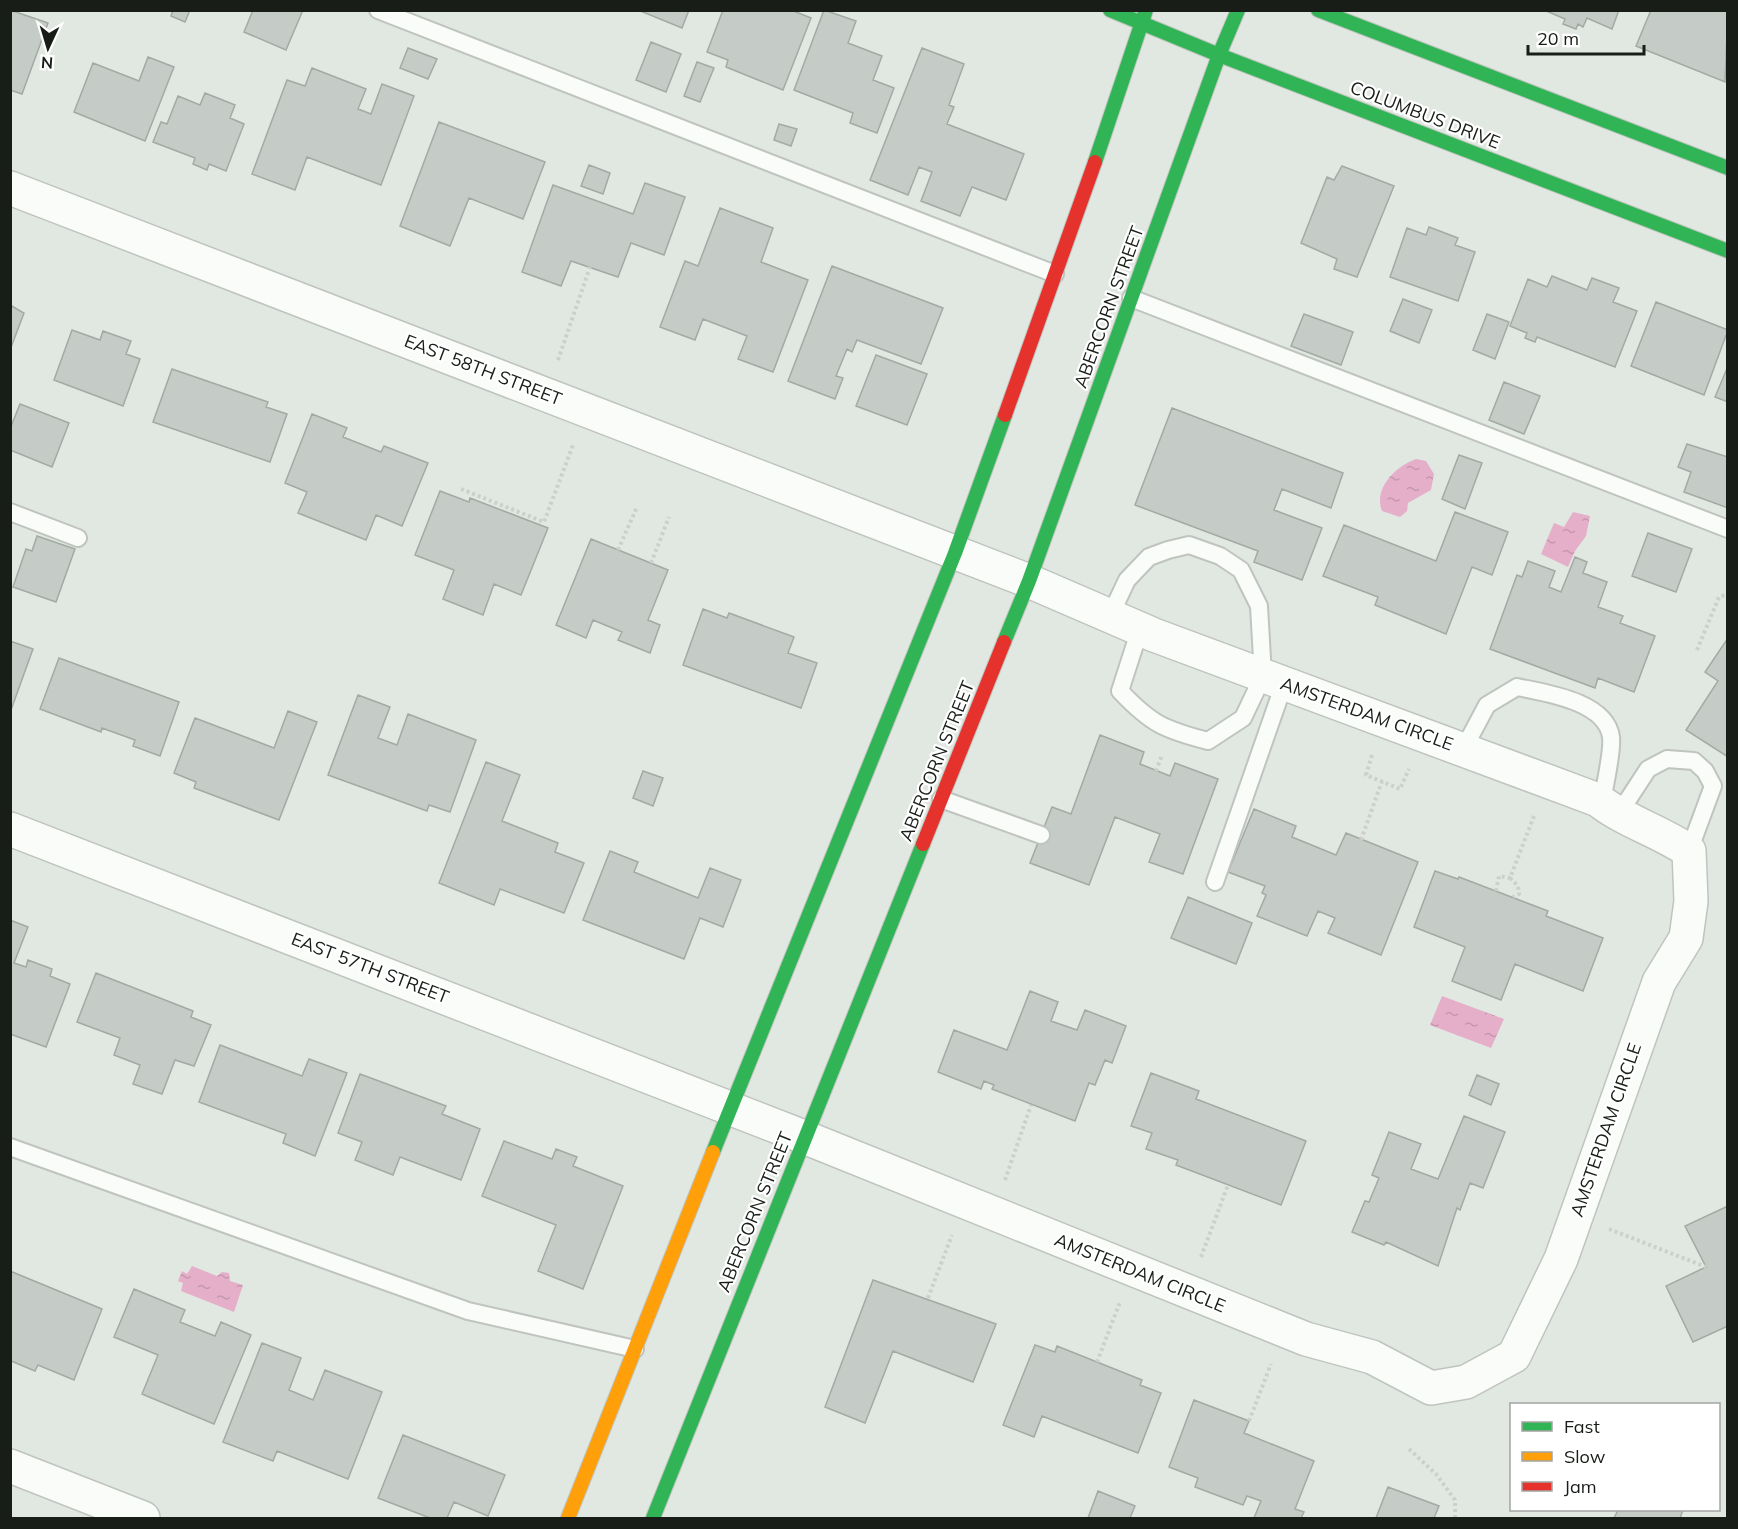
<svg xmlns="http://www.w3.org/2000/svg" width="1738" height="1529" font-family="Mulish,sans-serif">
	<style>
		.water { fill: url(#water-ripples) }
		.building { fill: #c5cbc6; stroke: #a3a9a3; stroke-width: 1.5 }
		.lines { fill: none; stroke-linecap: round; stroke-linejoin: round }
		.lane-casing { stroke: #bfc4bf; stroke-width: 20 }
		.street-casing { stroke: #bfc4bf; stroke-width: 36 }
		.fast-casing { stroke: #bfc4bf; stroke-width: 16 }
		.slow-casing { stroke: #bfc4bf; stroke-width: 16 }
		.jam-casing { stroke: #bfc4bf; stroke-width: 16 }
		.path { stroke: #cdcfcd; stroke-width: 4; stroke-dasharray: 3 3; stroke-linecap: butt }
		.lane { stroke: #fafcfa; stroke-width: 16 }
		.street { stroke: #fafcfa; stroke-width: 33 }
		.fast { stroke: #30b455; stroke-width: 14 }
		.slow { stroke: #ff9f0a; stroke-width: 14 }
		.jam { stroke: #e5322d; stroke-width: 14 }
		.labels { text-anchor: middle; stroke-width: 4.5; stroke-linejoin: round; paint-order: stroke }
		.street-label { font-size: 18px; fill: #181d18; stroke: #fff }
	</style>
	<defs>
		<pattern id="water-ripples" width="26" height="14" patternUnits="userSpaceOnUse" patternTransform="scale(1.5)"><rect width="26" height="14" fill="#e5afca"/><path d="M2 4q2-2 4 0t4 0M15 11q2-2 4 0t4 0" fill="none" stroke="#c496ad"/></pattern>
	</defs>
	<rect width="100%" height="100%" fill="#e1e8e1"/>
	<path class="water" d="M1416,459L1426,461L1434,474L1431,490L1408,503L1407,511L1400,517L1382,511C1373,488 1396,466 1416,459Z
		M1573,512L1590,516L1586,536L1575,551L1568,567L1541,554L1554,523L1564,527Z
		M1442,996L1504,1019L1491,1048L1430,1025Z
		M192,1266L217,1276L222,1272L229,1273L230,1281L243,1285L234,1312L181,1291L183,1283L178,1281L182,1271L187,1274Z"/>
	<path class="building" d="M10,10L48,23L22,94L10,90Z
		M173,10H190L185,22L171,16Z
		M253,10H303L286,50L244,32Z
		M638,10H689L682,28Z
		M723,10H791L811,18L783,90L726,67L728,60L707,52Z
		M824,10L856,21L848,43L882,56L873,80L894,88L877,133L850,123L853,113L794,90Z
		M1544,10H1619L1612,29L1587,18L1583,27L1578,24L1576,29L1563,24L1565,19Z
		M1651,10H1728L1725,82L1636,46Z
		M651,42L681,54L666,92L636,80Z
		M408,48L437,59L428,79L400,68Z
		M922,48L964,64L949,105L954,107L947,124L1024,154L1006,200L972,187L960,216L921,201L932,172L919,167L908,195L870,180Z
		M148,57L174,67L145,141L74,112L93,63L139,81Z
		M697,62L714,68L700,102L684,96Z
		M312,68L366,89L358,109L371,114L382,84L414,96L381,185L307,157L295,190L252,174L287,80L305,86Z
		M205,93L235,105L230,118L244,124L226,171L209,164L207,170L193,164L195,158L153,142L161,122L167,124L178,96L200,105Z
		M439,122L545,162L523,219L469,198L450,246L400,226Z
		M779,124L797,129L791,146L774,140Z
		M589,165L610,173L603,194L581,186Z
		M1342,166L1394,186L1357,277L1334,269L1337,259L1301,243L1327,177L1334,180Z
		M645,183L685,197L664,255L631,243L618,277L571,261L561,286L522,272L553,185L633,214Z
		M720,208L773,228L761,262L808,280L773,372L738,359L747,336L703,319L695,340L660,327L685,261L698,266Z
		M1429,227L1458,238L1455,245L1475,252L1458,301L1390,277L1407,228L1426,235Z
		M832,266L943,308L921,364L857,340L852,352L847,349L836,376L843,378L835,399L788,381Z
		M1552,276L1587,290L1592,278L1619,288L1613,302L1637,311L1615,367L1537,337L1535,342L1525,338L1527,333L1510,326L1528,279L1547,287Z
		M1403,299L1432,310L1419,343L1390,331Z
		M1656,302L1728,330L1704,395L1631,366Z
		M10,305L24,313L10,350Z
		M1304,314L1353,332L1341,365L1291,346Z
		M1487,314L1509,322L1495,359L1473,350Z
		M72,330L100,340L103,331L131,341L126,354L140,359L123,406L54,380Z
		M876,355L927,374L907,425L856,406Z
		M1728,366V402L1715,397Z
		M172,369L268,402L266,407L287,414L270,462L153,422Z
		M1504,382L1540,396L1524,434L1489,420Z
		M20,404L69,423L52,467L10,450V429Z
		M1172,408L1343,473L1331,508L1282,489L1274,510L1322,528L1302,580L1254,562L1258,551L1135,505Z
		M312,414L347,428L343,437L381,452L384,446L428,463L402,526L376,515L366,540L298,513L307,492L285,483Z
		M1687,444L1728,457V508L1684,492L1691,472L1678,467Z
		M1459,455L1482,463L1465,509L1442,499Z
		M440,491L469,502L470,498L548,528L521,595L494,584L483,615L443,599L454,570L415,555Z
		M1455,512L1508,532L1492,575L1472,567L1446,634L1375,605L1378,597L1323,576L1344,525L1436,561Z
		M1648,533L1692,549L1676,592L1632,576Z
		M37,536L75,549L56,602L13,587L26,549L32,551Z
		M591,539L668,570L648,620L660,625L650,653L618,640L622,632L593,620L586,638L556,625Z
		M1575,557L1587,562L1583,573L1607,582L1598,607L1623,616L1620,623L1655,636L1634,692L1598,678L1595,688L1490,649L1517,575L1522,577L1528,561L1555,571L1549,587L1561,592Z
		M703,609L727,618L729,613L794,637L788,653L817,663L801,708L683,665Z
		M1728,638V757L1686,730L1718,681L1705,672Z
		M10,641L33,649L11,710H10Z
		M59,658L179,702L160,756L133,746L135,740L102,728L101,732L40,709Z
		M358,695L390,707L378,738L397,745L408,714L476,740L450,812L429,805L427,811L328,775Z
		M288,711L317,722L279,820L194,788L196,782L174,773L195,718L274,748Z
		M1100,735L1144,752L1140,764L1170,776L1175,763L1218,779L1183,874L1149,862L1160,834L1115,817L1089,885L1030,863L1052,807L1071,814Z
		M486,762L520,775L502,821L558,843L555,852L584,863L564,913L500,889L494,905L439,883Z
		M643,771L663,778L653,806L633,798Z
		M1254,809L1296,826L1292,837L1336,855L1346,833L1418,862L1381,955L1328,933L1335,918L1318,911L1307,936L1257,916L1266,895L1262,893L1265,886L1228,872Z
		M610,851L638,862L634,872L698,898L710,868L741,880L723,927L700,918L684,959L583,920Z
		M1435,871L1458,879L1459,877L1548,911L1546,916L1603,938L1583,991L1515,964L1501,1000L1452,981L1465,947L1414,927Z
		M1188,897L1252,923L1236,964L1171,938Z
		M10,920L28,927L14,963L26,967L28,960L52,969L50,976L70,984L46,1047L10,1034Z
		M96,973L193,1011L191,1017L211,1025L194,1066L175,1060L162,1094L133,1084L140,1065L114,1055L120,1038L77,1022Z
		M1030,991L1058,1002L1051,1021L1077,1030L1085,1010L1126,1026L1112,1063L1105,1060L1095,1085L1089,1083L1075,1121L992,1089L994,1085L984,1081L981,1089L938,1072L954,1030L1007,1050Z
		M220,1045L302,1076L309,1059L347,1073L315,1156L283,1143L286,1134L199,1102Z
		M1151,1073L1199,1091L1196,1099L1306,1141L1281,1205L1176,1165L1178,1160L1146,1149L1152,1133L1131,1126Z
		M360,1074L446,1106L442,1114L480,1129L461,1180L400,1157L393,1175L355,1160L362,1142L338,1133Z
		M1477,1075L1499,1084L1491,1105L1469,1095Z
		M1464,1116L1505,1132L1483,1188L1470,1183L1460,1210L1457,1208L1438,1266L1386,1242L1384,1245L1352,1232L1365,1201L1369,1202L1379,1178L1372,1175L1389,1132L1421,1144L1411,1169L1438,1179Z
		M504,1141L552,1159L556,1149L577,1157L573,1166L623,1186L583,1289L538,1271L556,1225L482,1196Z
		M1728,1206V1326L1693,1342L1666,1286L1706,1267L1685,1226Z
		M10,1271L102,1309L74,1380L38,1365L35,1371L11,1361Z
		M873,1280L996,1324L973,1382L893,1351L865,1423L825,1407Z
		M134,1289L185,1310L180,1322L215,1336L221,1322L251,1335L214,1424L142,1394L158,1355L114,1337Z
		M262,1343L301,1358L289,1390L313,1400L325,1370L382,1392L348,1479L277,1451L273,1461L223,1442Z
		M1035,1345L1055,1352L1057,1346L1142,1380L1140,1385L1161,1393L1138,1453L1042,1416L1034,1437L1003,1425Z
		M1194,1400L1249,1421L1244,1433L1314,1461L1295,1509L1304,1512L1301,1518H1254L1261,1501L1247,1496L1243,1505L1195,1487L1198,1478L1169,1467Z
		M403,1435L505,1475L488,1516L454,1502L447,1518H430L378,1498Z
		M1388,1487L1439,1506L1434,1518H1376Z
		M1098,1491L1135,1506L1130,1518H1088Z
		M1618,1510H1683L1680,1518H1614Z"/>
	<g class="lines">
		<defs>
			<path id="lane" d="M378,10L1055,274
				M1131,298L1728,529
				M10,512L78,538
				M1110,616L1127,580L1149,557L1168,550L1189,545L1220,556L1241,570L1259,606L1263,676L1243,718L1208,741C1165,730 1151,724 1120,691L1140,629
				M1463,750L1487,705L1517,687C1545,693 1606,701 1611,737C1613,752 1604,787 1602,803
				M941,799L1041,835
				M1618,815L1648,769L1667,759L1694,761L1705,771L1713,786L1689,851
				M1215,882L1284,684
				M10,1147L468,1311L635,1349"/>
			<path id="street" d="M10,188L1029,581L1154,635L1598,800C1626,822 1660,831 1689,851L1691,901L1686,938L1659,982L1561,1259L1514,1356L1466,1382L1431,1388L1372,1357L1306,1339L804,1137L10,829
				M10,1466L143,1518"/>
			<path id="fast" d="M1110,10L1219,55L1728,251
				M1318,10L1728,168
				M1095,162L1146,10
				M1004,642L1029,581L1219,55L1238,10
				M713,1152L955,553L1005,415
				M653,1518L923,844"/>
			<path id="slow" d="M568,1518L713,1152"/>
			<path id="jam" d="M1005,415L1095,162
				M923,844L1004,642"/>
		</defs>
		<use href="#lane" class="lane-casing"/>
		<use href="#street" class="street-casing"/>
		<use href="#fast" class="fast-casing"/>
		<use href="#slow" class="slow-casing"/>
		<use href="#jam" class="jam-casing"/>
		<path class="path" d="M558,360L590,267
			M461,489L544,522L573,445
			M618,550L637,507
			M651,563L669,517
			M1697,650L1719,597L1728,594
			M1372,755L1366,775L1400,789L1409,769
			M1156,771L1162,755
			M1361,840L1382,781
			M1510,878L1518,886L1519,894L1513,897
			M1496,891L1499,876L1510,878L1534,816
			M1005,1180L1031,1105
			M1609,1229L1706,1267
			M1201,1257L1228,1185
			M928,1298L952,1235
			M1097,1362L1120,1302
			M1249,1421L1271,1364
			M1409,1449L1436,1474L1455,1500V1518"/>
		<use href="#lane" class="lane"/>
		<use href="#street" class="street"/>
		<use href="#fast" class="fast"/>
		<use href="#slow" class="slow"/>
		<use href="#jam" class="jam"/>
	</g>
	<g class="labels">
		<g class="street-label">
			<text transform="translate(1425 115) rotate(21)" y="6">COLUMBUS DRIVE</text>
			<text transform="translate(1109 307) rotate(-70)" y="6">ABERCORN STREET</text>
			<text transform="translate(483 370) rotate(21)" y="6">EAST 58TH STREET</text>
			<text transform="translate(1367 714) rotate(20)" y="6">AMSTERDAM CIRCLE</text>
			<text transform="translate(937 761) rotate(-68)" y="6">ABERCORN STREET</text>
			<text transform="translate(370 968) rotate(21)" y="6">EAST 57TH STREET</text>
			<text transform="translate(1606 1130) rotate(-71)" y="6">AMSTERDAM CIRCLE</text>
			<text transform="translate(755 1212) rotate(-68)" y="6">ABERCORN STREET</text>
			<text transform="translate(1140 1273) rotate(22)" y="6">AMSTERDAM CIRCLE</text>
		</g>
	</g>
	<rect width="1738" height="1529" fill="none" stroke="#181d18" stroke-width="24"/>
	<rect x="1510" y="1403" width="210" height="108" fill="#ffffff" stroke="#a3a5a3" stroke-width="1.5"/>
	<rect x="1522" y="1422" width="30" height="9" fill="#30b455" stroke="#a3a5a3" stroke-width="1.5"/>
	<text x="1564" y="1433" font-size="18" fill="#181d18">Fast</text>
	<rect x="1522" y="1452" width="30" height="9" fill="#ff9f0a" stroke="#a3a5a3" stroke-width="1.5"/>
	<text x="1564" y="1463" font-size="18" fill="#181d18">Slow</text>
	<rect x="1522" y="1482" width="30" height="9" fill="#e5322d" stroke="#a3a5a3" stroke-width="1.5"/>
	<text x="1564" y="1493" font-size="18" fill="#181d18">Jam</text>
	<g transform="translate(48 48) rotate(184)" stroke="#ffffff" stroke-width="4.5" paint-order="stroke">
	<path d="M0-4.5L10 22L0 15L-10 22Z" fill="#181d18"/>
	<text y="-9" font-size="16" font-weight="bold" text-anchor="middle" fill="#181d18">N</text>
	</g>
	<path d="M1528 45v9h116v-9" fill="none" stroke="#181d18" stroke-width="3"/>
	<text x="1537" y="45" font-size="18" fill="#181d18" stroke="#ffffff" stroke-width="4.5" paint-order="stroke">20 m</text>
</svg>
